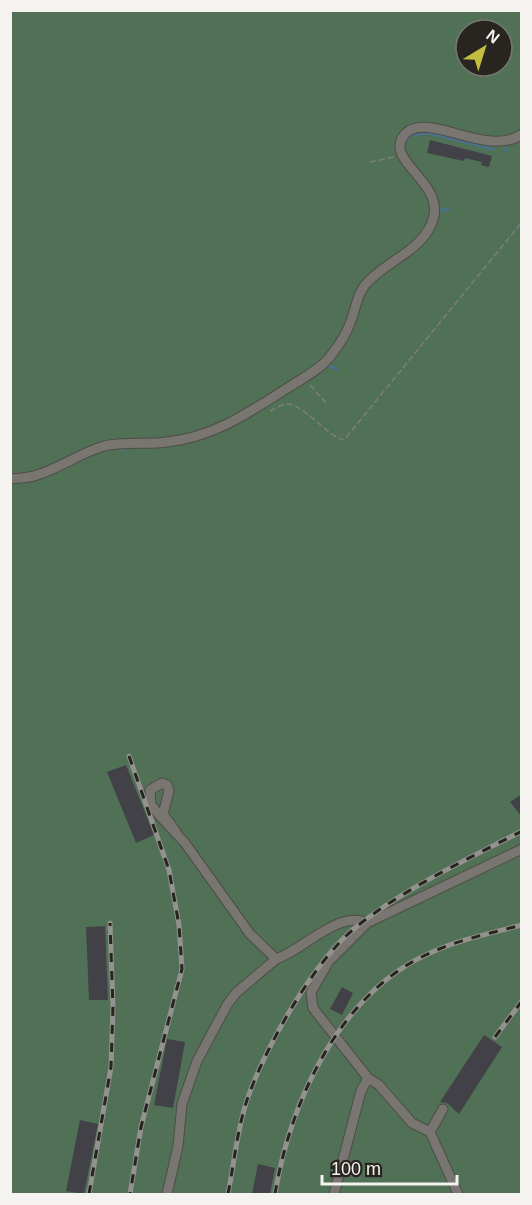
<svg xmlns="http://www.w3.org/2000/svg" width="532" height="1205" font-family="Arial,sans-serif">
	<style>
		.forest { fill: #507156; fill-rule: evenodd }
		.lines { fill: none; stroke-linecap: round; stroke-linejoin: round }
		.stream { stroke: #497288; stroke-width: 3 }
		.building { fill: #414147 }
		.minor-casing { stroke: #4f4c47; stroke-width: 11 }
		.path { stroke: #807d79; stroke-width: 1.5; stroke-dasharray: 6 3; stroke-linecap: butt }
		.minor { stroke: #797570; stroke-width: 9 }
		.rail-casing { stroke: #94928e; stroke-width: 5 }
		.rail { stroke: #282520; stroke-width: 3; stroke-dasharray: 9; stroke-linecap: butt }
	</style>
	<rect width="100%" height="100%" fill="#322f2a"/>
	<path class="forest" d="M10,11H521V1194H11ZM466,30H502V66H466Z"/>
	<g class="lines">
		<path class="stream" d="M405,142L411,135L428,133L493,149
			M521,142H522
			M505,150H507
			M440,211L448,209
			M329,366L337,369
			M122,449L123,451"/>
	</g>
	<path class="building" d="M430,140L492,156L489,167L481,165L482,162L465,158L464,161L427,153Z
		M126,765L154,835L136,843L107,772Z
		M522,794V817L510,802Z
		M105,926L108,1000H89L86,927Z
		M342,987L353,993L342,1015L330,1009Z
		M484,1035L502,1047L459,1114L447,1103L440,1102Z
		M167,1039L185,1042L173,1108L154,1105Z
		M80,1120L98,1124L84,1194L66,1191Z
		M258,1164L275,1168L270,1194H252Z"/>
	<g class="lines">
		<defs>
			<path id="minor" d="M10,479C19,478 29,478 37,475C60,468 80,453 104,446C125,441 146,445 167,442C214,437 250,412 289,387C303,378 319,370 329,358C338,347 348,331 352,318C356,307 357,295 365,285C384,262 418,253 431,225C451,183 381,162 405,134C427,110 488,159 522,134
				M176,832L163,814L169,791L167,785L162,783L150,790L151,804L158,814L185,843L250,934L276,959C303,950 340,909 367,923
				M443,1109L430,1132L412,1123L379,1085L368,1078L313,1008L311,992L329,961L367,923L522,849
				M430,1132L458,1194
				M167,1194L178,1146L182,1104L197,1061L227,1005L236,993L276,959
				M334,1194L361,1091L368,1078"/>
		</defs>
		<use href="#minor" class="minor-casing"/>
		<path class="path" d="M370,162L394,157
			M310,385L327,404
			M270,411C275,409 282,404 287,404C305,405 324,434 344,440L522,222"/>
		<use href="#minor" class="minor"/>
		<defs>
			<path id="rail" d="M129,756L169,870L179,925L182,969L141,1127L130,1194
				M495,1037L522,1001
				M89,1194L111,1067L113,1007L110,923
				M228,1194C234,1164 237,1130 247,1100C265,1048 313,962 356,927C405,888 466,860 522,831
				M275,1194C290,1103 339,993 430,953C458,940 491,933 522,925"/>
		</defs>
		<use href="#rail" class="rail-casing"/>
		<use href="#rail" class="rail"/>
	</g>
	<rect width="532" height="1205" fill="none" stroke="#f5f3f0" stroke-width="24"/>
	<g transform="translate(484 48) rotate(38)"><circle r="28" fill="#282520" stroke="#7a7773" stroke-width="1.5"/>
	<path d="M0-4.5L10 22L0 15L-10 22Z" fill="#c2bd3f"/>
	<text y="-9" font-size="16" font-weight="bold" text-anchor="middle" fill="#f5f3f0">N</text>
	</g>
	<path d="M322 1175v9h135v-9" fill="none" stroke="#f5f3f0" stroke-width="3"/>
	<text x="331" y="1175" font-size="18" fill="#f5f3f0" stroke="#282520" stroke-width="4.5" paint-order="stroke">100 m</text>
</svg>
